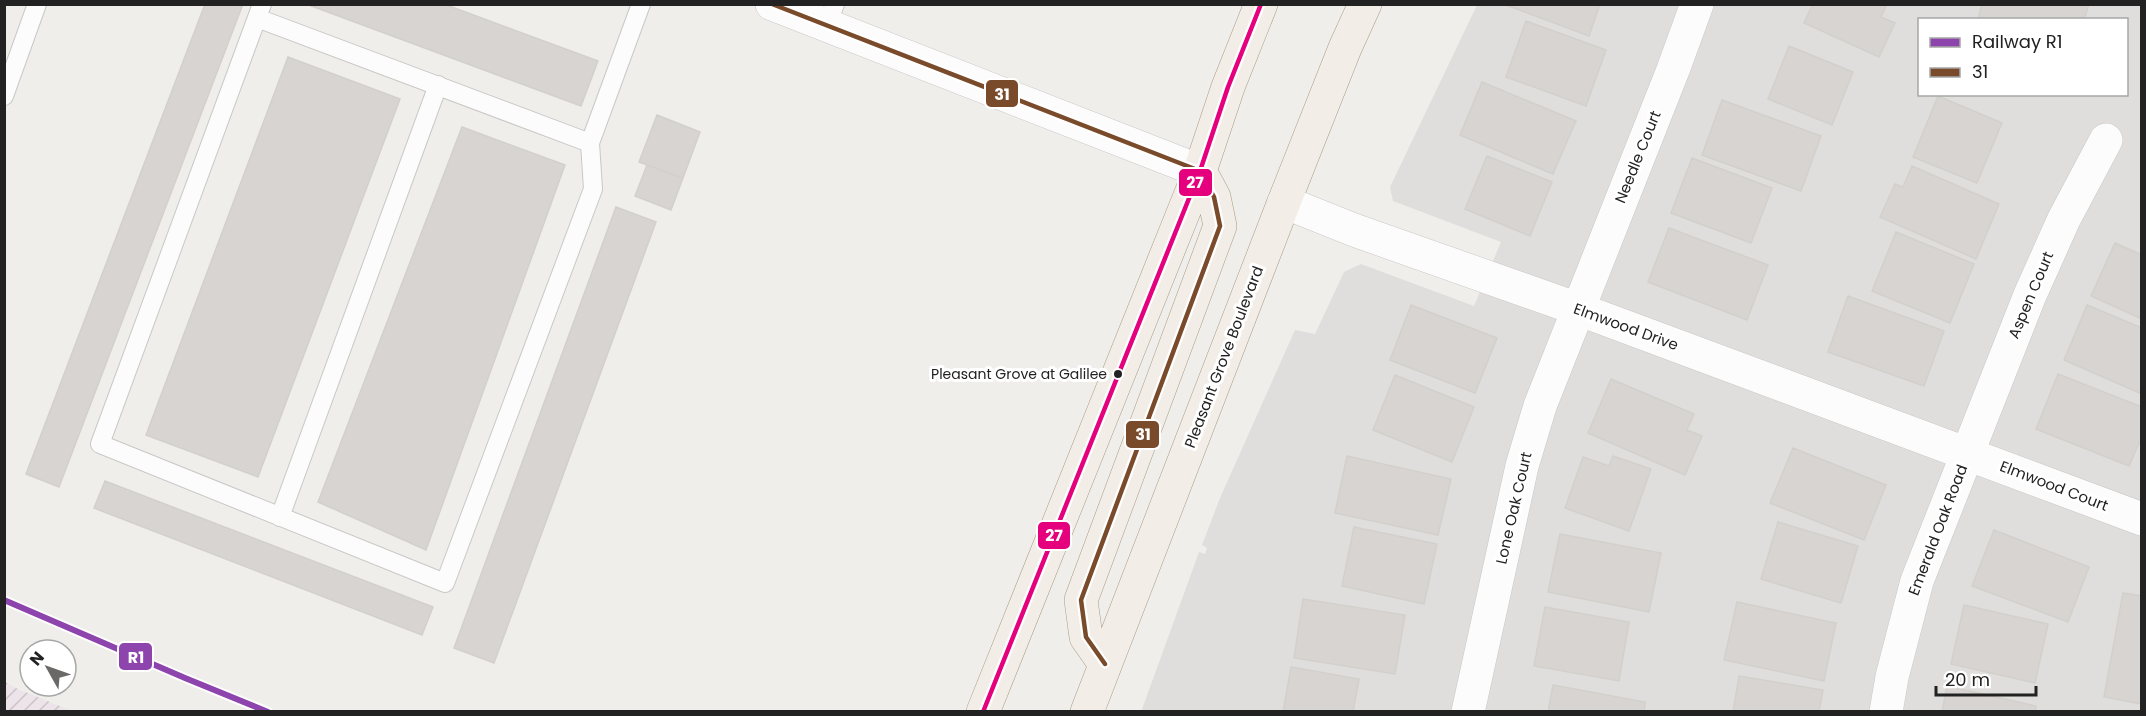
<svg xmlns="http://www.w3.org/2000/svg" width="2146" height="716" font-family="Poppins,sans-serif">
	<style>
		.residential { fill: #dfdedc; fill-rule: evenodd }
		.industrial { fill: url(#industrial-furrows) }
		.building { fill: #d7d4d2; stroke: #d3d0cc; stroke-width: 1.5 }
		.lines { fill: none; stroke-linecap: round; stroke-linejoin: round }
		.lane-casing { stroke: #c9c8c7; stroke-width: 20 }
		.street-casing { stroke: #c9c8c7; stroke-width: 34 }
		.primary-casing { stroke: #a79c86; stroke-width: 34 }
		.lane { stroke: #fdfcfc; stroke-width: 18 }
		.street { stroke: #fdfcfc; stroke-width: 33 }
		.primary { stroke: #f3ede7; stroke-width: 33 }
		.bus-1-casing { stroke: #fff; stroke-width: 9 }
		.bus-2-casing { stroke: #fff; stroke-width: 9 }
		.bus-1 { stroke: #7a4b2a; stroke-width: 4.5 }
		.bus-2 { stroke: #e5007d; stroke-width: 4.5 }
		.rail-1-casing { stroke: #fff; stroke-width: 10 }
		.rail-1 { stroke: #8e44ad; stroke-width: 6 }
		.bus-dot { fill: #222; stroke: #fff; stroke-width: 2 }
		.labels { text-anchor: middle; stroke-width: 6; stroke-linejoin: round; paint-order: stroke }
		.bus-label { font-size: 14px; fill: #222; stroke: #fff; text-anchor: end }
		.street-label { font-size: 15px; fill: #222; stroke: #fff }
		.line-badge { stroke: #fff; stroke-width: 2 }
		.badge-label { font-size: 16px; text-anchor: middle; font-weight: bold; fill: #fff }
	</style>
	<defs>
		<pattern id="industrial-furrows" width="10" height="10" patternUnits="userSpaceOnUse" patternTransform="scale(1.5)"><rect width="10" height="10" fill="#ede4e9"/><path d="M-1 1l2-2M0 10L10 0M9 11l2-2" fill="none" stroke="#cbc3c8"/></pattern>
	</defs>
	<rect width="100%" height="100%" fill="#f0eeeb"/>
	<path class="residential" d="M1477,5H2141V711L1141,712L1199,552L1205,554L1207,548L1202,545L1220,498L1295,330L1315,334L1344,272L1361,264L1474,306L1501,242L1393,201L1390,187ZM1920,20H2126V94H1920Z"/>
	<path class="industrial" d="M5,682L18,689L72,711H5Z"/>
	<path class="building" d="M205,4H243L59,487L26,474Z
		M306,4H444L598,61L581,106Z
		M1503,4H1600L1589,36Z
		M1813,4H1887L1881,17L1895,23L1879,57L1804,23Z
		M1982,4H2089L2084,20H1978Z
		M1526,21L1606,50L1586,106L1506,77Z
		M1789,46L1853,72L1832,125L1768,99Z
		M288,57L400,99L258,477L146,435Z
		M1482,82L1576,121L1553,174L1460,135Z
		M1938,96L2002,123L1977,183L1913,157Z
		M1722,100L1821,136L1801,191L1702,155Z
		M657,115L700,132L683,178L639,162Z
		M462,127L565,165L426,550L318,502Z
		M1487,156L1552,182L1530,236L1465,209Z
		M1692,158L1772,188L1751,243L1671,213Z
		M647,165L683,178L671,210L635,196Z
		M1912,166L1999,204L1976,259L1880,217L1895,184L1903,187Z
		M616,207L656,222L494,663L454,648Z
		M1669,228L1768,265L1747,320L1648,282Z
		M1896,232L1974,264L1950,323L1872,291Z
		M2115,243L2142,255V319L2091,296Z
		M1848,296L1944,331L1924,386L1828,352Z
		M1411,305L1497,338L1475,393L1390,360Z
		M2087,305L2142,328V394L2064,360Z
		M2058,374L2142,407V436L2129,466L2036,429Z
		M1395,375L1474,407L1452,462L1373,430Z
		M1611,379L1694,414L1687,430L1702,436L1685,475L1588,433Z
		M1793,448L1886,485L1864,540L1770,503Z
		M1347,456L1451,479L1438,535L1335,513Z
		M1613,456L1651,469L1629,531L1565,508L1583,457L1609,466Z
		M105,481L433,607L422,635L94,508Z
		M1778,522L1858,546L1841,603L1761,579Z
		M1354,527L1437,544L1424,604L1342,586Z
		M1994,530L2089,567L2068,622L1972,586Z
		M1560,534L1661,553L1649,612L1548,592Z
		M2123,593L2142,596V704L2104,697Z
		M1303,599L1405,615L1395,674L1294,658Z
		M1737,602L1836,623L1824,681L1724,660Z
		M1964,605L2048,624L2035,683L1951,664Z
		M1545,607L1629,622L1619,681L1534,666Z
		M1291,667L1359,679L1353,712H1283Z
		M1739,676L1823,690L1819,712H1733Z
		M1553,685L1645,702L1644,712H1548Z
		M1947,686L2036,706L2035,712H1942Z"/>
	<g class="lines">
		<defs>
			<path id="lane" d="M262,4L100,444L445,583L593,189L590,143L641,4
				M257,18L590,143
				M827,25L835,4
				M4,96L37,4
				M280,517L438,85"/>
			<path id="street" d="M772,4L1200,171
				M1284,202L1354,230L1578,309L2142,519
				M1468,712L1522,466L1540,406L1673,70L1697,4
				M1886,712L1892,677L1917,581L2030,295L2064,219L2106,140"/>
			<path id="primary" d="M1105,664L1086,637L1081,600L1220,226L1214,197L1200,171
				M983,712L1200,171L1228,87L1261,4
				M1087,712L1284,202L1345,48L1365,4"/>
		</defs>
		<use href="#lane" class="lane-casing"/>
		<use href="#street" class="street-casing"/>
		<use href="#primary" class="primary-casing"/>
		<use href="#lane" class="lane"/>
		<use href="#street" class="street"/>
		<use href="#primary" class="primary"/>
		<defs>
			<path id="bus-1" d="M772,4L1200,171L1214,197L1220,226L1081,600L1086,637L1105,664"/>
			<path id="bus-2" d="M983,712L1200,171L1228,87L1261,4"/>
		</defs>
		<use href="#bus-1" class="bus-1-casing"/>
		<use href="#bus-2" class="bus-2-casing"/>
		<use href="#bus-1" class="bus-1"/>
		<use href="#bus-2" class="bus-2"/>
		<defs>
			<path id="rail-1" d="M4,600L185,678L268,712"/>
		</defs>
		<use href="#rail-1" class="rail-1-casing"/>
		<use href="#rail-1" class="rail-1"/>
	</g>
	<circle class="bus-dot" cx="1118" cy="374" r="5"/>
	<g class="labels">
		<g class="bus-label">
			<text x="1107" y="379">Pleasant Grove at Galilee</text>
		</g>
		<g class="street-label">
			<text transform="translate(1638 157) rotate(-68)" y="5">Needle Court</text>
			<text transform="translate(2031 295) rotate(-67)" y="5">Aspen Court</text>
			<text transform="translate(1626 327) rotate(20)" y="5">Elmwood Drive</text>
			<text transform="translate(1224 357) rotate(-69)" y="5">Pleasant Grove Boulevard</text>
			<text transform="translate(2054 486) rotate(21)" y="5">Elmwood Court</text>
			<text transform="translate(1514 508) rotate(-77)" y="5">Lone Oak Court</text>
			<text transform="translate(1938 530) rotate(-69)" y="5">Emerald Oak Road</text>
		</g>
	</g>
	<g class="line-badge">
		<rect x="985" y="79" width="34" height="29" rx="6" fill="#7a4b2a"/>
		<rect x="1178" y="168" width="35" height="29" rx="6" fill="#e5007d"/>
		<rect x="1125" y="420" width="35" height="29" rx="6" fill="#7a4b2a"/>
		<rect x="1037" y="521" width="34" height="29" rx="6" fill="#e5007d"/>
		<rect x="118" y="642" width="35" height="29" rx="6" fill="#8e44ad"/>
	</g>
	<g class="badge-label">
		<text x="1002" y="100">31</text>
		<text x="1195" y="188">27</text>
		<text x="1143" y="440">31</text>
		<text x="1054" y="541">27</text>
		<text x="136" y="663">R1</text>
	</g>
	<rect width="2146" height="716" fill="none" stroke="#222222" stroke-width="12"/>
	<rect x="1918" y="18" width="210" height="78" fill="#ffffff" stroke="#a7a7a7" stroke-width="1.5"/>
	<rect x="1930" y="38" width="30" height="9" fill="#8e44ad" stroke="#a7a7a7" stroke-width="1.5"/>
	<text x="1972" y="48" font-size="18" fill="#222222">Railway R1</text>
	<rect x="1930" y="68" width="30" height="9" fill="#7a4b2a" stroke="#a7a7a7" stroke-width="1.5"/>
	<text x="1972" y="78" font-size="18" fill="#222222">31</text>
	<g transform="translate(48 668) rotate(310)"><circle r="28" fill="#ffffff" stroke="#a7a7a7" stroke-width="1.5"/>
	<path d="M0-4.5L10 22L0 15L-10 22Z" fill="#6a6968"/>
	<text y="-9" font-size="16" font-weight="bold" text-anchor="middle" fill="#222222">N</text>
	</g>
	<path d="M1936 686v9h100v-9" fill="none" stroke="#222222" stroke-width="3"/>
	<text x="1945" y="686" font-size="18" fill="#222222" stroke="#ffffff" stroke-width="4.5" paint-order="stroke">20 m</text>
</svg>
